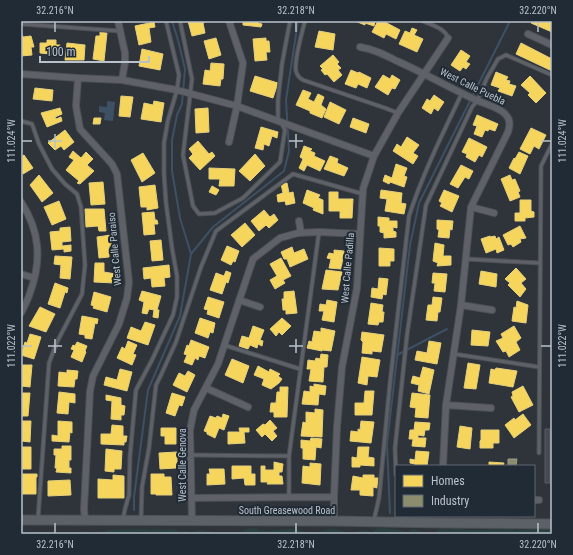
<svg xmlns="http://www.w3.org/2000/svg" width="573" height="555" font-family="'Roboto Condensed',sans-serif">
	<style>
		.green { fill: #2b4041 }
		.water { fill: #3d5064 }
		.homes { fill: #f6d55c; stroke: #e4cf7d }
		.industry { fill: #8c8c6e; stroke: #9a9c8a }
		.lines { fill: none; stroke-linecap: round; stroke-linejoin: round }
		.stream { stroke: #3d5064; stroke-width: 2 }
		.building { fill: #464b51; stroke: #565c62 }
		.lane-casing { stroke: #4c5055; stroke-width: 5 }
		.street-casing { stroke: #4c5055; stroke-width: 8 }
		.secondary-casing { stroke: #4c5055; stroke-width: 11 }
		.lane { stroke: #5e6268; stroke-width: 3 }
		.street { stroke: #5e6268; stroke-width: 6 }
		.secondary { stroke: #5c6167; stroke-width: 9 }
		.ticks { fill: none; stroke: #b9c1ca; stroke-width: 1.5 }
		.labels { text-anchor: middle; stroke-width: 4; stroke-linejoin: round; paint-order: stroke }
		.street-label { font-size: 10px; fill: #b9c1ca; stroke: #212b36 }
		.neatline { fill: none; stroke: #b9c1ca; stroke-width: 1.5 }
		.ticks-label { font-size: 10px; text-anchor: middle; fill: #b9c1ca }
	</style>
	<rect width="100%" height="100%" fill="#2e343a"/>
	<path class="green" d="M505,527L513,528L514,531L520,530L543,529L549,528L552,529V534H239L247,529L254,528C258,529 259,532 263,530L267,531L293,529L313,533L331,529L340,530L349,533L366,530L369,531L370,534H372C376,524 387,530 395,529L398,530L404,531L407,533C414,526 416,530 423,533C427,534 431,533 434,533L438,530L442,529L450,530L458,528L466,530L502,529Z
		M136,529H145L150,530L156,529L162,530L173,529L180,532L186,531L191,532L201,530L206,531H209L211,532L221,533L223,534H108L106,532L105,534H21V532L23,534L30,532L82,533L86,531C89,533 96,533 99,532L100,531L105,532L106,530Z"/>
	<path class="water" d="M107,101L115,102L113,121L104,120L105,113L99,112V106L107,107Z"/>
	<path class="homes" d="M188,21H207L203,23L205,33L192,36Z
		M243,21H258V23L262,24L261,27L243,25Z
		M355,21H375L374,26L365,23V25Z
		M378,21H383L400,30L396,39L386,34L384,38L372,32Z
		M532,21H552V32L531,23Z
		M154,22L155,27L149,28L151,42L139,45L135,26Z
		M412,28L417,30L414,35L423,39L417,52L399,44L405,31L410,33Z
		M319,31L335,34L333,50L315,47Z
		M100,32L107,33L104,61L93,59L96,36H100Z
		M21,33L23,37L31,36L34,47H31L32,55L21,56Z
		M216,38L221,55L209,59L204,41Z
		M266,38V41H269L270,52H266L267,60L255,61L253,39Z
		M47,40H56V45H60V55L40,53V43H47Z
		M67,43L85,45L84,60H65Z
		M521,43L552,59V71L516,54Z
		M142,49L163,54L160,70L139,66Z
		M461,50L470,56L466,62L470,64L466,69L463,67L460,71L451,65Z
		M333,55L339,62L337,64L341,68L338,70L342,75L334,82L327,74L325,75L321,70L323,69L320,66Z
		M211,63L224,64L223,79H221L220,86L203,84L205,70L210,71Z
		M351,70L358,73L359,72L371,78L367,88L358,84L356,88L345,84Z
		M496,72L508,77L506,80L510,81L509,84L516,86L512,96L498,91L500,88L491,85Z
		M383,75L390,79L392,75L400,80L395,89L392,88L388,95L375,87Z
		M255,76L278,83L273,98L250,91Z
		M530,76L546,93L536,103L528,95L530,93L521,85Z
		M35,88L53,90L52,101L33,99Z
		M303,90L311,93L308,99L314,102L318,94L324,97L321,105L326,109L322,118L310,113V111L296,105Z
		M434,95L444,102L438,111L434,108L431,114L422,108L427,99L430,101Z
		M121,96L133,97L130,117L119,116Z
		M154,101L164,103L161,122L141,119L144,103L153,105Z
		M330,102L346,110L339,124L324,117Z
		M60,108L62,114L55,117L56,119L61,117L62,121L47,127L41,113Z
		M208,108L209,132L196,133L195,109Z
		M477,115L498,124L495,131L489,129L488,131L485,130L482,137L474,134L477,126L473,125Z
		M94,118H101L100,124H93Z
		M353,118L369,124L366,133L350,127Z
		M261,127L278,132L277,138L272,136L269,146L264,144L263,150L255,148Z
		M531,128L546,135L539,149L534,146L530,154L520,149Z
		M65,130L74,142L64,150L61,146L55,150L48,143Z
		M407,137L419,145L413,153L418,156L413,164L393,151L397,144L401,147Z
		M469,138L487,147L482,157L479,155L475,162L466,157L467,154L462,152Z
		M198,141L209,154L212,152L215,156L200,170L189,158L193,154L189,149Z
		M304,146L312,149L310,151L315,153L314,156L325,161L320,171L307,165L304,171L299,168L303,159L300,157Z
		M73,151L81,158L86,152L93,159L87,165L94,171L80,184L77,183L79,181L66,170L74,160L69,157Z
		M519,152L528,156L520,174L509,168L514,158L515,159Z
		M143,153L155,173L142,182L131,160Z
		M255,154L265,166L250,181L239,171Z
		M24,155L33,168L23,174L21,171V157Z
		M330,156L338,159L337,163L348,168L344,176L324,169Z
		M396,164L407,168L404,176L407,177L404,187L390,182L389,184L383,181L385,175L392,178Z
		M461,165L473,171L469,179L465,177L458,188L450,184Z
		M209,168L235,169L234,186H219L220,179H209Z
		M39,175L53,193L42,202L30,185Z
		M510,175L512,180L515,179L520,191L518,192L520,197L510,201L501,179Z
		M103,182L105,204L91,205L89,183Z
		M287,183L289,193L293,192L295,203L286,205L285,201L278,202L277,195L283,193L281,184Z
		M155,185L158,208L147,210V207H141L139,187Z
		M212,186L219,190L216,195L209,192Z
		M307,190L320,195L318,198L323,200V214L313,210L314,208L303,203Z
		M381,190L402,193L401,203L406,204L404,214L385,211L387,199L380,198Z
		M444,190L459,196L452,212L440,206L442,203L439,201Z
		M329,192H338V199H353L352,218H340V211H329Z
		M520,200H531V211L534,212V217L525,218V221H515V213H520Z
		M59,201L66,219L52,225L44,207Z
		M85,209H104L106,231H99L98,226L86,227Z
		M264,210L270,217L274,214L278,220L269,228L266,225L259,231L251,221Z
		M154,212L155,220H157L158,224H154L155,234L144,235L142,213Z
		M378,217L389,218V221H397V228L393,227V231L396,232V237L384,238V233L380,232V226H378Z
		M437,220L453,221L452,230L450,229L449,238L438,237L439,230L437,229Z
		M245,223L255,235L242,247L231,235Z
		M520,226L526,238L520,239L521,242L513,247L511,244L508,245L503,235Z
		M70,227L71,241L62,242V246L71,245V251L64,252V249L52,250L50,232L60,231V228Z
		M111,235L113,246H109V257L99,258L97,237Z
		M490,236V237L495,236L496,239L499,237L504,250L497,253L496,249L486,253L481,239Z
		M161,240L163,260L152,261L150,241Z
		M435,243L444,245L443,256H451V265L437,266L438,263L433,261Z
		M227,246L239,251L235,262L233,261L231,265L221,260Z
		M292,247L294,253L304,249L308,259L290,267L287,259H284L281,252Z
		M379,248L394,249V261H390V266H379Z
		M334,250L344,251L341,269L329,268L331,259L327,258L329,253L334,254Z
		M55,256L72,257L70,279L60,278L61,265L54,264Z
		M281,258L291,276L283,280L285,283L275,289L270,280L277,276L270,264Z
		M95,263H104V272L110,273L115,274L114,283L94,282Z
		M169,265L170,277L164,278L165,286L152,287L151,278L144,279L143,268Z
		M516,268L526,279L521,283L526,289L520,297L508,285L510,283L505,279Z
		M326,270L342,272L338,290L322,289Z
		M226,271L231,273L228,283L226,282L222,294L210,290L216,273L224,276Z
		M481,271L497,274L496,287L479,284Z
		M433,273L447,274L445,292L434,291L435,283H432Z
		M379,278L388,279L386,295L383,294L382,299L371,297L372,288L378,289Z
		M55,283L68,288L67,293L65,292L60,308L48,304Z
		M142,291L161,296L157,310H159L158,318L153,317L154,310L149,309L147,314L142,313L144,302L139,300Z
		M294,291L297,313L286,314V310H283L282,299H284V292Z
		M94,292L111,297L107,312L93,308L94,306L91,305Z
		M208,297L224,302L219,318L207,314L208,310L204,309Z
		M433,297L442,298L440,312H438L437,321L426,320L428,305H432Z
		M327,300L337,302L334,322L322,320L324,311H319L320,304L326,305Z
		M517,301L528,305L526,323L512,321L514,307L516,308Z
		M371,303L383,305L382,312H384L383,322H379L378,325L368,324Z
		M40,307L55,314L46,332L29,326Z
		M82,316L98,319L97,324L95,323L92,339L85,338V335L79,334Z
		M200,318L215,323L213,333L210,332L208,338L195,333Z
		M282,318L291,326L282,335L279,332L276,336L270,329Z
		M145,322L155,325L148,345L127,338L131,327L141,331Z
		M253,326L264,330L260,340L263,341L262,346L258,344L257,348L250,345L248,349L239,346L242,336L249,338Z
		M514,326L521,338L516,342L520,350L509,357L506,351L503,352L496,341L503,338L501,334Z
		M321,328L335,331L331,351L322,350V351L307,348L309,341L312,342L314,331L321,332Z
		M472,330L490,332L488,346L471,345Z
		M362,332L384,335L381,352L372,351V354L362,353L363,342L361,340Z
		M30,334L41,337L34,359L21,355L25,342L27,343Z
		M191,340L209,347L205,358L199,356L198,360L195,358L192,365L184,362L187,355L184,354L187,345L189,346Z
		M128,341L137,345L133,354L136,355L132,365L117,358L122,347L125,349Z
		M429,341L441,343L437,364L415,360L417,351L427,353Z
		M77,342L87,346L85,351L86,352L82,362L71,357L74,350L71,349L73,345L75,346Z
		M321,354L328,355L327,367H324L323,382L309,381L311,369H307L308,360L315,361L316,358L320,359Z
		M362,357L380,360L377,377L368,376L367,385L358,383Z
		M232,359L249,366L243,383L225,375Z
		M468,363L480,365L476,389L464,388Z
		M21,365H32L30,387L21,386Z
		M258,366L269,372L270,369L280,374L278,376L282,379L279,383L271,389L262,385L264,379L254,375Z
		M423,367L434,370L429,394L418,391L419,385L411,383L413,376L420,378Z
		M496,368L517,371L513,387L489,383L491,369L495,370Z
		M120,369L132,372L127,391L104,385L106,377L117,380Z
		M67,370L78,371L77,379H75L74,387L58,386L59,372L67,373Z
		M188,371L195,375L187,392L173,385L179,373L185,376Z
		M314,384L326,386L325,395L319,394L318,405L302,404L304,391L310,392V386L314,387Z
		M523,386L533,405L519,412L511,397L513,396L512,392Z
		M280,387H288L287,417H274V412H270L271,403H276L277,392H280Z
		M365,391H374L372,415H355V403H364Z
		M59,392L75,394V403L69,402L68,414L57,413Z
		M21,393H30L28,416H21Z
		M172,393L185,397L182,406L179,405L175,416L166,413Z
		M412,393L430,395L428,418L415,417L416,408L410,407Z
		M106,395L121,398V405L125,406L124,415H121V420L111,419L112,401L106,400Z
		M315,409L323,410L322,437L301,436L303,422L306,423V412L315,413Z
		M223,414L229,416L224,430L219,428L215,438L207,434V432L204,431L210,416L216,418L217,416L222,418Z
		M523,414L531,425L514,438L505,425L514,418L515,420Z
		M270,420L277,428L273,431L277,436L272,441L265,434L262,437L256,430L263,424L265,425Z
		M21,421H31L30,442L21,441Z
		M58,421L72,422V433L70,432L69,442L52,441V435L58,436Z
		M361,421L374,422L371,443L350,441L351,431L358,432V429L360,430Z
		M415,422L430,423L429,430H425L424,436L418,435V438H426L425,447L412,446L413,439H409L410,430H414Z
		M112,425L123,426V436H127L126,442H124V445L101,444V434H111Z
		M460,426L472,428L470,449L457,447Z
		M161,428H176V444H165V436H161Z
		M239,428H249V432H244L245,443L228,444V432H240Z
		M481,430H499V443H493V448H480V441L481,440Z
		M311,438L322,439L321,448L316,447L315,460L303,459V448H301V440L310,441Z
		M62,446H71V460H69V468H71V473L56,472L57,468H55L56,455H54V449H62Z
		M21,447H31V469H21Z
		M358,447H369L368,457L374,458V466L360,465V467H352V457L357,458Z
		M106,449L122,451L121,469H114V472L105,471Z
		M416,451L429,452L427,466H415V464L410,463V459L415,460Z
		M177,452V462L176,463V468L160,469L159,453Z
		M274,462L283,464L282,472H279V476H282L283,484H267L268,482H261V466H265V470H274Z
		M489,462L504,463L503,466H489Z
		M310,463L321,464L320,485L302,483L303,466L310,467Z
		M232,466H251V474H255V485H245L244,478L232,479Z
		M209,469H224L225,484L207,485V474H210Z
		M21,474H37V477H36V494H21Z
		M151,474H164V477H171L172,495H156V494H151Z
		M113,475L124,476V498H98V479L113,480Z
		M363,475H374V478H378L377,488L373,487V496L360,495V490H351L353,476L363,478Z
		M70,480L71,495L48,496V481Z"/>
	<path class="industry" d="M508,459H517L516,466H508Z"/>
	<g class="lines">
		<path class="stream" d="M191,254L213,227L284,171L289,151L286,100L298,21
			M397,355L447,329
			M134,510V497L148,390L180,316L191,254L180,218L172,171V140L177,115L182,104L185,69L178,40L172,21
			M390,513L387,444L410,245L419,203L510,21
			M391,533V534"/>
	</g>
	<path class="building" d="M545,429H550V483H545Z"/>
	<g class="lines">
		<defs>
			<path id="lane" d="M180,21L192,79L183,155L193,206L199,214L215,213L243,198L280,162L285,130L282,124
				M305,21C302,32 294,61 296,71C297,75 299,78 303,80L385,108L398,113
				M423,21C431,25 445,28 448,38
				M21,24L120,31
				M278,120V100L282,64L290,21
				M21,121L32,124L39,144L52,169L65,184L77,194L81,207L85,265L82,294L57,342L49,363L38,519
				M466,259L540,263
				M224,345L300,369
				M454,354L539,367
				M539,453L541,166L552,144
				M191,455L289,456V498
				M289,456L319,232
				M396,475L395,448L407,335L426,205L472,107L477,101L487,78L498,59L506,55L552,75
				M123,519L125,509L129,495L130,456L136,390L152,360L173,315L177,297V276L172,248L166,203L164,174V143L168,120L177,90L179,75L166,21
				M141,520L142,487L149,448L156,385L161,375L176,342L201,267L216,231L293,174L363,194
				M374,520L379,498L390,383L409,216C423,173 443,133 462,93"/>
			<path id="street" d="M118,21L125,53V62L122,80
				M528,34L552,45
				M360,47C374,49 385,55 397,61C424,73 450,88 476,100C485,104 501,108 506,115C511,120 510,126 508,132L471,207L461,305L446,405L443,466
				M21,74L78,78L122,80L177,90L237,106L374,156
				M78,78L76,106L80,129L112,164L117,174L129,282L127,298L119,324L93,376L90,391L84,509L85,520
				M229,142L237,106L243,63L229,21
				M21,202C40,231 42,260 30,293C28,300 24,307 21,313
				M471,207L494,213
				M299,221L301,233
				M21,274L34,278
				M239,300L260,307
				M461,305L492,310
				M206,388L248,407
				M446,405L491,408
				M192,498L334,497
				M534,500H539
				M192,521L190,430L194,410L218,364L253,259L280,238L298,233L319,232L360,234
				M334,521V497L337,427L342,367L357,288L363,189L374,156L398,113L448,38"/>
			<path id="secondary" d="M21,520L334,521L441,523L552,524"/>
		</defs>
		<use href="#lane" class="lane-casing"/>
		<use href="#street" class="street-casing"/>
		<use href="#secondary" class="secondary-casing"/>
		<use href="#lane" class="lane"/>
		<use href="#street" class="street"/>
		<use href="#secondary" class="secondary"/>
	</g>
	<path class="ticks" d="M55,22V32M296,22V32M538,22V32M55,134V148M296,134V148M22,141H32M48,141H62M289,141H303M541,141H551M55,339V353M296,339V353M22,346H32M48,346H62M289,346H303M541,346H551M55,523V533M296,523V533M538,523V533"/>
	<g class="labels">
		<g class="street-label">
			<text transform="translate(473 86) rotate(26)" y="4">West Calle Puebla</text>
			<text transform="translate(114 249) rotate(-95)" y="4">West Calle Paraiso</text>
			<text transform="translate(347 268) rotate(-85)" y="4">West Calle Padilla</text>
			<text transform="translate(182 465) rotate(-90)" y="4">West Calle Genova</text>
			<text x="287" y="514">South Greasewood Road</text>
		</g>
	</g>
	<rect width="573" height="555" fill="none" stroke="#212b36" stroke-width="44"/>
	<rect x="395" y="465" width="140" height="52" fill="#212b36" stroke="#5e6771"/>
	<rect x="403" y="475" width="20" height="12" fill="#f6d55c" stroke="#5e6771"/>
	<text x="431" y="485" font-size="12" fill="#b9c1ca">Homes</text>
	<rect x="403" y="495" width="20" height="12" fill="#8c8c6e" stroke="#5e6771"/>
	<text x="431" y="505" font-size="12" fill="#b9c1ca">Industry</text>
	<path d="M40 56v6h109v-6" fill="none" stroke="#b9c1ca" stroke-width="2"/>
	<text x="46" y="56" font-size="12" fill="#b9c1ca" stroke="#212b36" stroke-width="3" paint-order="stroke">100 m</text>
	<rect x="22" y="22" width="529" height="511" class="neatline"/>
	<g class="ticks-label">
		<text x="55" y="14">32.216°N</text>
		<text x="296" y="14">32.218°N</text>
		<text x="538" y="14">32.220°N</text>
		<text transform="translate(11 141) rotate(-90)" y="4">111.024°W</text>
		<text transform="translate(562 141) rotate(-90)" y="4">111.024°W</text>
		<text transform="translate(562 346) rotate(-90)" y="4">111.022°W</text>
		<text transform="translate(11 346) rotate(-90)" y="4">111.022°W</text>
		<text x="55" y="548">32.216°N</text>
		<text x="296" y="548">32.218°N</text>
		<text x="538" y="548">32.220°N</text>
	</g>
</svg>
